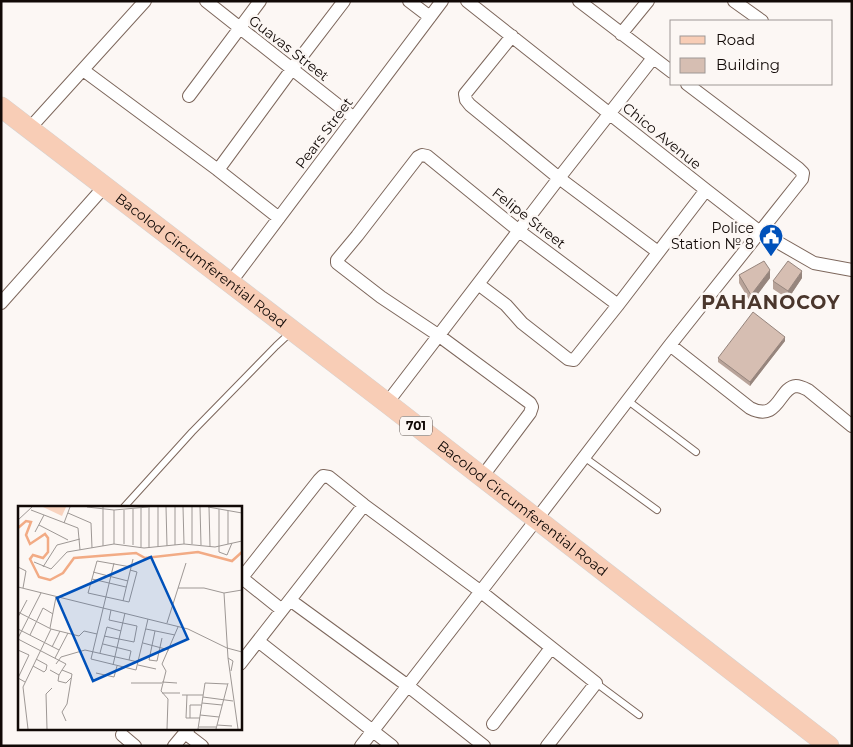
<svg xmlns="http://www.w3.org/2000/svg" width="853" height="747" font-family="Montserrat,sans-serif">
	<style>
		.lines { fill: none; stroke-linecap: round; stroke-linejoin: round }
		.service-casing { stroke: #7d675c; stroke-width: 8 }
		.minor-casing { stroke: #7d675c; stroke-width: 14 }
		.primary-casing { stroke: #d4d3d2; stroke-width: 21 }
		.service { stroke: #fff; stroke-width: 6 }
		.minor { stroke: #fff; stroke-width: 12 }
		.primary { stroke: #f8cdb6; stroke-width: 20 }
		.wall { fill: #b8a399 }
		.shaded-wall { fill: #96857d }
		.building { fill: #d6beb2; stroke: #96857d }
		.labels { text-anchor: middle; stroke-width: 5; stroke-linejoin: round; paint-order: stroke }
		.shield { fill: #fcf7f4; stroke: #58504d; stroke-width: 1 }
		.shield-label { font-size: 12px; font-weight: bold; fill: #110906 }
		.street-label { font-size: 14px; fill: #110906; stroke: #fcf7f4 }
		.poi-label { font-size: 14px; fill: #110906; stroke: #fcf7f4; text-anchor: end }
		.district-label { font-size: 19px; font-weight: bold; letter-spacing: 1px; fill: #4a362c; stroke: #fcf7f4 }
		.inset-river { fill: none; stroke: #f2ab85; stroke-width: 2.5 }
		.inset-road { fill: none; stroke: #9e9895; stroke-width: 1 }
		.view { fill: #0051ba; fill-opacity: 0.15; stroke: #0051ba; stroke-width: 2.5 }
		.inset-edge { fill: none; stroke: #110906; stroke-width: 2.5 }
	</style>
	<rect width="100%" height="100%" fill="#fcf7f4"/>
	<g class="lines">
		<defs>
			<path id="service" d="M627,400L696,452
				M584,457L657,510
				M124,507L192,432L276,346L290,333
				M596,683L639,715"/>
			<path id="minor" d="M206,1L354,118
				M409,1L430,17
				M467,1L706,190L760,232L814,263L852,270
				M579,1L672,72
				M734,1L762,21
				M621,34L648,1
				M512,36L465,94L466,100L470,105L559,178L658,252
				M83,70L218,170L279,218
				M189,96L260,1
				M29,129L145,1
				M218,170L292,69L344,1
				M230,283L442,1
				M478,284L506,305L522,323L568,359L574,360L618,305L706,190
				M1,303L104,187
				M670,345L750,408C779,423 779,387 796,386C800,386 804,388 808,390L852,426
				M387,403L559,178L653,58
				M482,477L530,413L532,407L530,403L438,335L381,297L337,263V260L357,236L418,157L422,155L427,156L519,231L618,305
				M242,578L282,610
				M240,580L319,480L323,476L329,477L364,505L480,591L596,683L547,746
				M290,600L408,686L484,746
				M258,641L392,746
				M240,664L364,505
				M493,724L551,648
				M185,733L202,746
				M122,735L135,746
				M174,746L189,728
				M361,746L536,520L670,345L802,179L803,173L798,168L687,84"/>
			<g id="primary">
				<path id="s1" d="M1,107L387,403L829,746"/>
			</g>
		</defs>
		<use href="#service" class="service-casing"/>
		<use href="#minor" class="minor-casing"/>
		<use href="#primary" class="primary-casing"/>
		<use href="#service" class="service"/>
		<use href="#minor" class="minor"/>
		<use href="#primary" class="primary"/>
	</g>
	<path class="wall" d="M739,275L770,278L751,303L739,283Z
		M802,278L788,299L773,289V281Z
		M785,341L750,386L718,362V358Z"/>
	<path class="shaded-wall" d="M770,270V278L751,303V295Z
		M802,271V278L788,299V291Z
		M785,337V341L750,386V382Z"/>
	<path class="building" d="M764,261L770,270L751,295L739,275Z
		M788,261L802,271L788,291L773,281Z
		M753,312L785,337L750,382L718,358Z"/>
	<defs>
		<symbol id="civic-pin" viewBox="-11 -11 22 30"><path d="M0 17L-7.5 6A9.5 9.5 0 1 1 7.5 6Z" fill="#0051ba" stroke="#fcf7f4"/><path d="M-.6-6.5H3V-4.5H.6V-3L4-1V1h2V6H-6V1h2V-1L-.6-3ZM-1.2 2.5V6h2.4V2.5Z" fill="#fff"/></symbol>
	</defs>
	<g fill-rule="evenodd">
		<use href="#civic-pin" x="757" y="222" width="28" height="38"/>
	</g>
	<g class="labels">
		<rect class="shield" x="400" y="416.5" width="32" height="19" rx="4"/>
		<g class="shield-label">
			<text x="416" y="430">701</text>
		</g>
		<g class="street-label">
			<text transform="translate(289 48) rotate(38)" y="5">Guavas Street</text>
			<text transform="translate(324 133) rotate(-53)" y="5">Pears Street</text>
			<text transform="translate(662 136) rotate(39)" y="5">Chico Avenue</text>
			<text transform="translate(529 218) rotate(38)" y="5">Felipe Street</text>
			<text dy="5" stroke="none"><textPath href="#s1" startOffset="252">Bacolod Circumferential Road</textPath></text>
			<text dy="5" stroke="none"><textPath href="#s1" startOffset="658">Bacolod Circumferential Road</textPath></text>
		</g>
		<g class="poi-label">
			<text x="754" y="233">Police<tspan x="754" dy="16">Station № 8</tspan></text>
		</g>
		<g class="district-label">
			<text x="771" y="309">PAHANOCOY</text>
		</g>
	</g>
	<g transform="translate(18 506)">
		<rect width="224" height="224" fill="#fcf7f4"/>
		<path d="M25,1H48L44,10Z" fill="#f8d3bf"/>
		<path class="inset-river" d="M0,22L8,15L13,16L8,29L12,38L27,28L30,32V46L25,52L15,49L12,53L21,71L32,74L45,67L56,52L118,47L127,52L180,46L214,55L224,46"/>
		<path class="inset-road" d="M69,1L96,4L130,1M85,1V40M131,1V42M148,1L149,40M157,1V39M165,1L166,38M174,1V38M182,1L183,39M190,1L224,7M191,1L192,41M123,2V41M115,3V39M201,3V46L209,49L214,37M13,4L60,22L62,44M96,4V38M106,4V38M210,5V38M50,7L73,17L74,42M0,14L14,1M46,17L52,1M21,19L50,34M17,26L26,9M140,41V1M16,56L33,63L49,46L96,38L126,42L166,38L197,41L224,35M96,57L73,153L118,164L130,113M0,61L8,65L5,82M25,61L39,39L62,33M112,64L119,66L111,96L70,87L79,55L113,61M75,66L110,75M74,73L108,81M0,81L170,123L209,142L224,146M160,82H186L206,87L210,152L220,223M206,87L224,84M105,95L115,53M0,106L33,123L61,130L66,125L79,128M0,111L9,94M149,117L168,57M32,122L38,91M0,123L41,144M128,123L157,129M137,125L131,154L139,155L144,132M12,129L25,102L35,108M86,130L116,136L119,120L91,114L93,104M0,132L23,87M0,133L48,158L44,164L54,168L49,198L44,206L48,215M125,137L151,144M85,138L113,145L111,154M34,141L42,125M0,144L11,149L0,172L7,176M82,147L89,121L103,125M37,152L50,127M210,152L215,155L213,165M38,158L43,151L67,144L120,156M95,159L107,107M120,159L138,163M15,160L26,166L28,164L29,159L18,153M32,164L41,169L44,164M78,167L96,171L99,160M41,169L40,175L48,177L53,172M144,176L159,177M113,177H144M144,187H162M164,189H185M169,189L168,212H182M185,191L215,195M184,197L204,199M182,209L201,211M172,212V199H183M199,219L214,220M181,221H198M10,223L5,181L33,123M29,223L28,188L34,182M149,223L150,193L143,185L148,165L144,158L160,121M180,223L187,177L209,178M198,223L210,177"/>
		<path class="view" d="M133,51L170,133L75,175L39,92Z"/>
		<rect width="224" height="224" class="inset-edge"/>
	</g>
	<rect width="853" height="747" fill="none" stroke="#110906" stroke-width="5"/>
	<rect x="670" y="20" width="162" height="65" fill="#fcf7f4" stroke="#9e9895"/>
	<rect x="680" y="36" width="25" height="8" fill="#f8cdb6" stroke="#9e9895"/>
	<text x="716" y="45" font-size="15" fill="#110906">Road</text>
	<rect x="680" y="58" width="25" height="15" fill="#d6beb2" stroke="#9e9895"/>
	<text x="716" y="70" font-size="15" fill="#110906">Building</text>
</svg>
